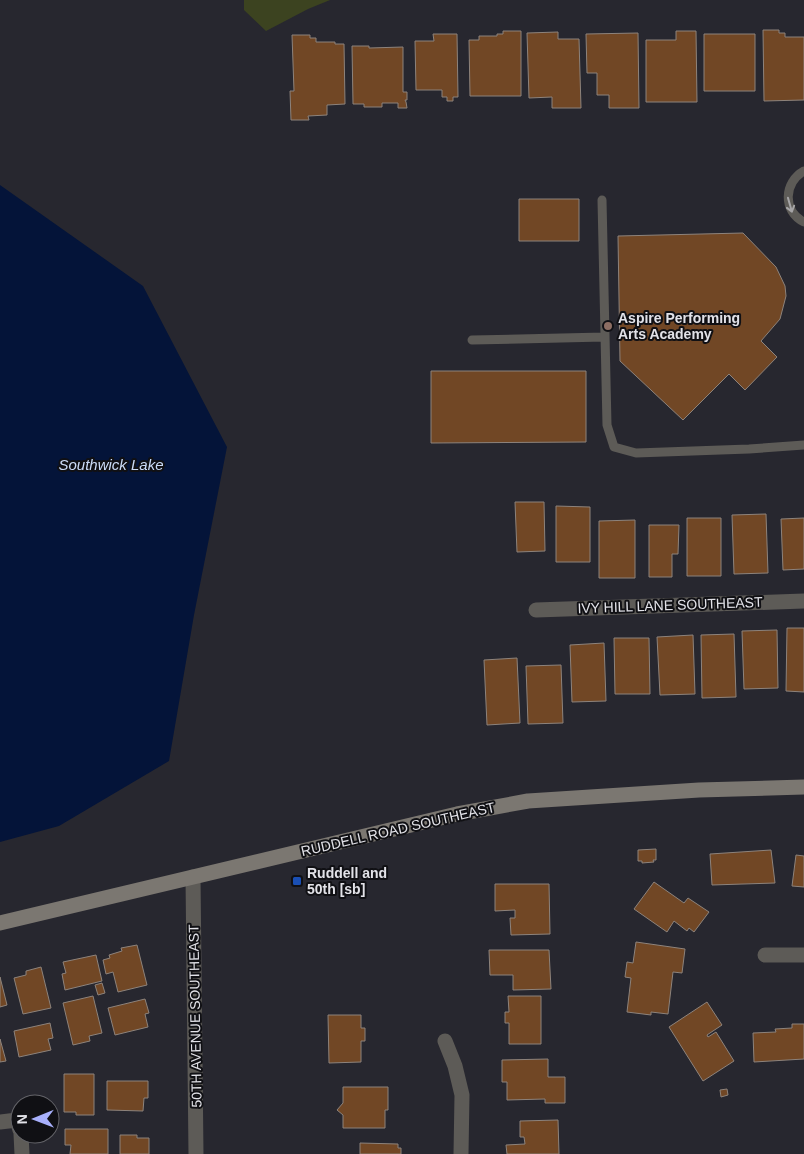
<svg xmlns="http://www.w3.org/2000/svg" width="804" height="1154" font-family="Helvetica,sans-serif">
	<style>
		.green { fill: #3c4320 }
		.water { fill: #041439 }
		.building { fill: #714725; stroke: #8d837c }
		.lines { fill: none; stroke-linecap: round; stroke-linejoin: round }
		.lane { stroke: #5d5b57; stroke-width: 9 }
		.street { stroke: #5d5b57; stroke-width: 15 }
		.secondary { stroke: #7b7771; stroke-width: 15 }
		.oneway { stroke: #a6a5a7 }
		.education-dot { fill: #8d6e63; stroke: #101014; stroke-width: 2 }
		.transit-dot { fill: #1a4fb4; stroke: #101014; stroke-width: 2 }
		.labels { text-anchor: middle; stroke-width: 4; stroke-linejoin: round; paint-order: stroke }
		.poi-label { font-size: 14px; font-weight: bold; fill: #e2e2e8; stroke: #101014; text-anchor: start }
		.street-label { font-size: 14px; fill: #e2e2e8; stroke: #101014 }
		.water-label { font-size: 15px; font-style: italic; fill: #cbdbf7; stroke: #101014 }
	</style>
	<rect width="100%" height="100%" fill="#27272f"/>
	<path class="green" d="M244,0H330L308,9L266,31L244,10Z"/>
	<path class="water" d="M0,185L143,286L227,447L194,615L169,761L59,826L0,842Z"/>
	<path class="building" d="M763,30H779V33H785V37H804V100L764,101Z
		M503,31H521V96H470L469,40H479V36H497V34H503Z
		M676,31H696L697,102H646V40H676Z
		M558,32V39H579L581,108H552V97L529,98L527,33Z
		M638,33L639,108H609V95H597V73H587L586,34Z
		M433,34H457L458,97H453V101H447V97H442V90H416L415,41H434Z
		M704,34H755V91H704Z
		M292,35H310V38H316V42H335V44H344L345,104L327,105V115L308,116L309,120H291L290,91H294Z
		M352,46H369V48L403,47V92H407V100H405L406,102L407,108H398V103H382V107H364V104H353Z
		M519,199H579V241H519Z
		M743,233L776,267L785,286L786,296L780,319L761,341L777,357L745,390L729,374L683,420L620,361L618,236Z
		M431,371H586V442L431,443Z
		M515,502H544L545,551L517,552Z
		M556,506L590,507V562H556Z
		M766,514L768,573L734,574L732,515Z
		M687,518H721V576H687Z
		M804,518V569L783,570L781,519Z
		M635,520V578H599V521Z
		M649,525H679L678,554H672V577H649Z
		M787,628H804V692L786,691Z
		M777,630L778,688L744,689L742,631Z
		M734,634L736,697L702,698L701,635Z
		M693,635L695,694L660,695L657,637Z
		M614,638H649L650,694H615Z
		M604,643L606,701L572,702L570,645Z
		M517,658L520,723L487,725L484,660Z
		M561,665L563,723L528,724L526,666Z
		M656,849V860H653L654,862L642,863V861H638V850Z
		M771,850L775,883L712,885L710,854Z
		M796,855L804,856V887L792,886Z
		M654,882L684,903L688,898L709,912L694,932L689,928L687,931L674,921L667,932L634,909Z
		M495,884H549L550,934L511,935L510,918H515V910L495,911Z
		M636,942L685,949L682,973L673,972L668,1014L651,1012V1015L627,1012L631,978L625,977L627,962L633,963Z
		M137,945L147,985L118,992L113,972L106,974L103,960L110,958L109,955L122,951L121,948Z
		M489,950H549L551,989L513,990V975H490Z
		M96,955L102,981L65,990L62,974L66,973L63,962Z
		M41,967L51,1008L23,1014L14,978L26,975V971Z
		M0,977L7,1005L0,1007Z
		M102,983L105,993L98,995L95,985Z
		M93,996L102,1033L89,1036L90,1041L73,1045L63,1003Z
		M508,996H541V1044H509V1023H505V1012H509Z
		M145,999L149,1013L145,1014L148,1027L115,1035L108,1008Z
		M707,1002L722,1025L707,1035L708,1037L716,1032L734,1061L703,1081L669,1027Z
		M328,1015H361V1028H365V1041H361V1062L329,1063Z
		M50,1023L53,1038L48,1039L51,1050L19,1057L14,1031Z
		M792,1024H804V1059L754,1062L753,1033L776,1032L775,1029L792,1028Z
		M0,1039L6,1061L0,1062Z
		M548,1059V1077H565V1103H545V1099L507,1100V1082H502V1060Z
		M64,1074H94V1115H76V1112H64Z
		M107,1081H148V1098H144L143,1111L107,1110Z
		M343,1087H388V1110H385V1128H343V1115L337,1110L343,1103Z
		M727,1089L728,1095L721,1097L720,1090Z
		M558,1120L559,1154H507L506,1145L525,1144L524,1137H520V1121Z
		M65,1129H108V1154H70L71,1145H65Z
		M120,1135H137V1138H149V1154H120Z
		M360,1143L398,1144V1148H401V1154H360Z"/>
	<g class="lines">
		<path class="lane" d="M804,171C784,182 782,211 804,222
			M602,200L607,425L614,447L636,453L749,449L804,445
			M472,340L604,337"/>
		<path class="street" d="M536,610L804,601
			M193,877L196,1154
			M765,955H804
			M445,1041L455,1066L462,1095L461,1154
			M0,1122L17,1120L20,1130
			M21,1134L22,1154"/>
		<path class="secondary" d="M0,923L457,814L528,801L699,790L804,787"/>
	</g>
	<defs><path id="oneway-shaft" d="M-6 0H5M1.5-3L5.5 0L1.5 3" fill="none" stroke-width="1.6" stroke-linecap="round" stroke-linejoin="round" transform="scale(1.25)"/></defs>
	<use class="oneway" href="#oneway-shaft" transform="translate(790 205) rotate(74)"/>
	<circle class="education-dot" cx="608" cy="326" r="5"/>
	<rect class="transit-dot" x="292" y="876" width="10" height="10" rx="2.5"/>
	<g class="labels">
		<g class="poi-label">
			<text x="618" y="323">Aspire Performing<tspan x="618" dy="16">Arts Academy</tspan></text>
			<text x="307" y="878">Ruddell and<tspan x="307" dy="16">50th [sb]</tspan></text>
		</g>
		<g class="street-label">
			<text transform="translate(670 605) rotate(-2)" y="5">IVY HILL LANE SOUTHEAST</text>
			<text transform="translate(398 829) rotate(-13)" y="5">RUDDELL ROAD SOUTHEAST</text>
			<text transform="translate(195 1016) rotate(-91)" y="5">50TH AVENUE SOUTHEAST</text>
		</g>
		<g class="water-label">
			<text x="111" y="470">Southwick Lake</text>
		</g>
	</g>
	<g transform="translate(35 1119) rotate(269)"><circle r="24" fill="#101014" stroke="#646469"/>
	<path d="M0-4L9 19L0 12L-9 19Z" fill="#a8b0fc"/>
	<text y="-8" font-size="14" font-weight="bold" text-anchor="middle" fill="#e2e2e8">N</text>
	</g>
</svg>
